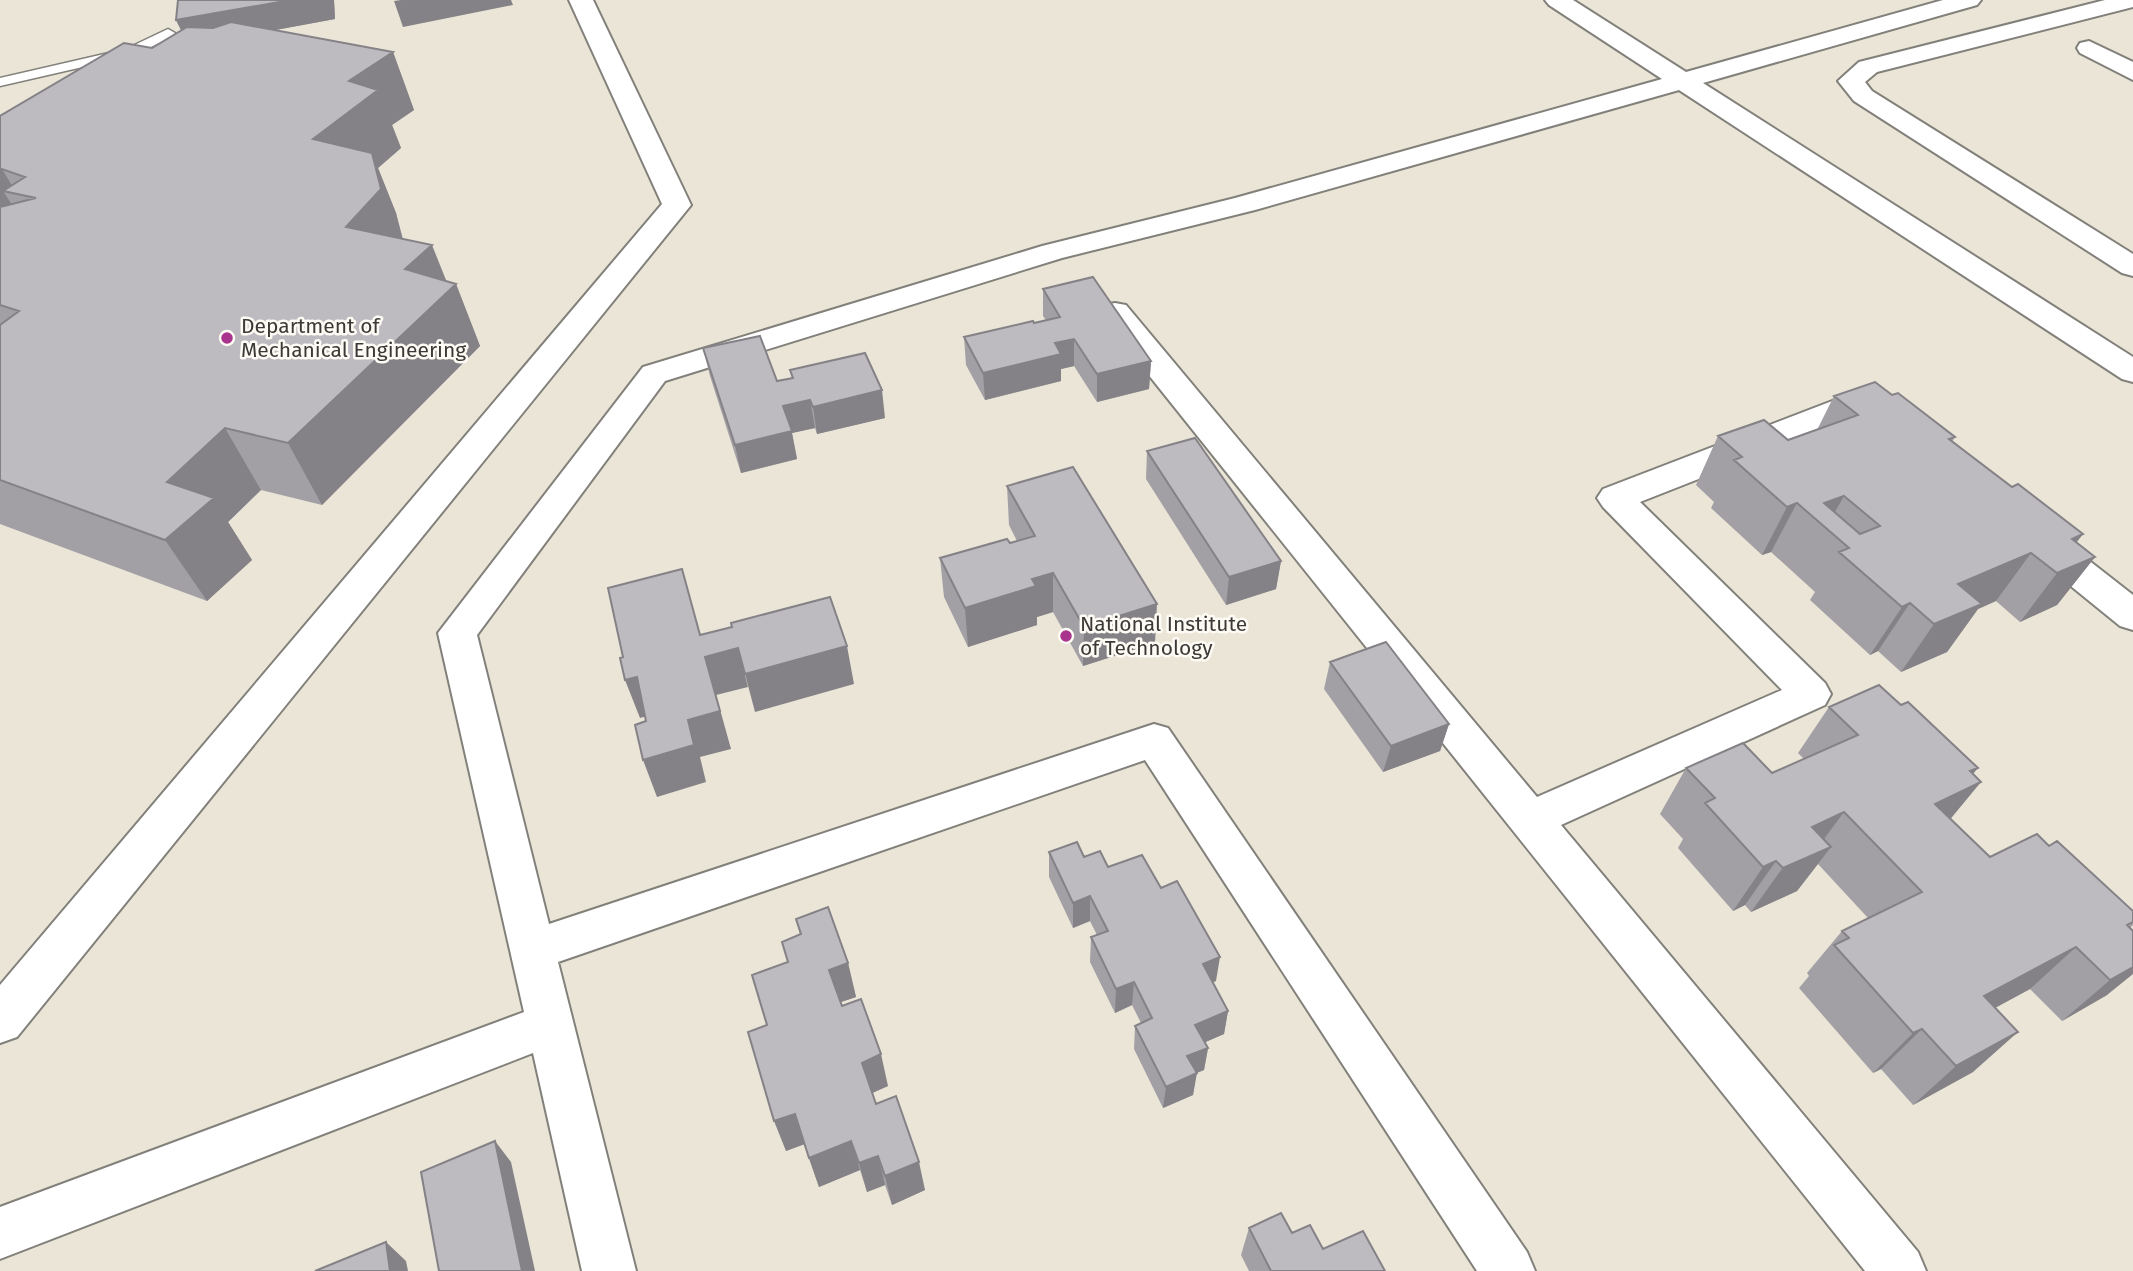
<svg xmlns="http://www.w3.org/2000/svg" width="2133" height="1271" font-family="'Fira Sans',sans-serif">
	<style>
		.built { fill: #eae5d7 }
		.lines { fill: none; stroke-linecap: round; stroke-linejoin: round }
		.service-casing { stroke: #82807a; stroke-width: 3 }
		.minor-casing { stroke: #82807a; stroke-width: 4 }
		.service { fill: #fff; fill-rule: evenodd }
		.minor { fill: #fff; fill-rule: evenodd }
		.wall { fill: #a3a0a5 }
		.shaded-wall { fill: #848286 }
		.building { fill: #bdbac0; stroke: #848286; stroke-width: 2; fill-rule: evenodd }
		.poi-dot { fill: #a9348d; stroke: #fdfbf4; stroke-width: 2.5 }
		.labels { text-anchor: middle; stroke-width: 5; stroke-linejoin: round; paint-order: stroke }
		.poi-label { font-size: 21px; fill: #3b3a38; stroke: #fdfbf4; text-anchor: start }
	</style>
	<rect width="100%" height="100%" fill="#f0ede7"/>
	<path class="built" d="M0,0H2133V1271H0Z"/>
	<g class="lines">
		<defs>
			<path id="service" d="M168,29L175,33L173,36L135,55L0,86V78L126,49Z"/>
			<path id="minor" d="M569,0H593L691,205L17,1037L0,1043V985L662,204Z
				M1545,0H1573L1686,72L1943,0H1981L1977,5L1703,83L2133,357V382L2122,379L1679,90L1255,210L1062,258L665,381L477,635L549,924L1154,724L1168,728L1527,1252L1535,1271H1477L1145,760L558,962L636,1271H582L533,1053L0,1259V1207L524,1012L438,633L643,367L1042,246L1235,198L1662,79L1549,5Z
				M2105,0H2133V7L1877,72L1865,82L1872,91L2133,254V276L2122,273L1854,101L1838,81L1859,62Z
				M2089,41L2133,62V80L2080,53L2077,48L2080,43Z
				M1115,303L1126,305L1537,797L1782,690L1603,507L1597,498L1603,489L1853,393C1870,389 1879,392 1889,407L1884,415L1872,418L1861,415L1640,502L1825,683L1831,694L1825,705L1561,825L1918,1252L1926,1271H1865L1104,319L1100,312L1104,305Z
				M2042,530L2055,534L2133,595V630L2120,626L2029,552L2024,543L2029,534Z"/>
		</defs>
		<use href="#service" class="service-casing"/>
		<use href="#minor" class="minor-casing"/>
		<use href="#service" class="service"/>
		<use href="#minor" class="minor"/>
	</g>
	<path class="wall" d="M178,0H334L335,19L275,30L393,52L414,110L392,125L401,148L378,168L396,213L403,239L446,281L456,284L480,346L322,505L261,490L228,522L252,560L207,601L0,524V116L152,48L181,30L176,20Z
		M1043,289L1151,361L1149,389L1097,402L1074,366L1061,369V381L985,400L966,365L964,337L1046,320L1043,316Z
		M703,348L777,381L792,378L790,370L885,418L817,434L815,428L792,433L797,459L741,473L710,376Z
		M1892,395L1955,437L1952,442L2095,557L2057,605L2020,622L1996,601L1978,609L1947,652L1901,672L1878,651L1870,655L1810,600L1815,592L1771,552L1762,555L1711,508L1714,502L1696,485L1718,436L1788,440L1817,430L1834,396Z
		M1147,451L1281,561L1276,589L1226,605L1146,479Z
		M1007,486L1155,643L1083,666L1053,612L1037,617V625L968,647L944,597L940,558L1017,541L1009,525Z
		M1330,662L1449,724L1440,751L1383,772L1324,689Z
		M1829,707L1973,774L1950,819L1990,857L2049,846L2133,911V925L2130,928L2107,995L2062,1021L2030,989L1995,1008L1973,1072L1913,1105L1881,1069L1873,1073L1799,988L1809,976L1807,973L1842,931L1868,918L1818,864L1797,891L1751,912L1745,905L1733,911L1678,848L1683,839L1660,814L1686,768L1772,773L1804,759L1798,753Z
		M1049,852L1084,857L1161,888L1216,981L1213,982L1228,1011L1224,1034L1205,1042L1208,1048L1204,1070L1196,1073L1193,1095L1163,1108L1134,1049L1135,1026L1141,1023L1132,1005L1115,1013L1090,962L1091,937L1097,935L1090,921L1073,928L1049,877Z
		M796,919L848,963L856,997L841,1002L888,1086L872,1093L876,1104L925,1190L892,1205L885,1185L867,1192L860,1170L819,1187L804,1144L786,1151L767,1025L788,962L800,934Z
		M1249,1228L1292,1233L1323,1249L1385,1271H1249L1241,1255Z"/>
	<path class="shaded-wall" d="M291,0H334L335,19L189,46L176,20Z
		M401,0H511L513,5L403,27L394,1Z
		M393,52L414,110L392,125L401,148L378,168L396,213L405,249L346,227L313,139L349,81Z
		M2,169L17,194L3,191L31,234L0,228V170Z
		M432,245L450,290L456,284L480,346L322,505L288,443L405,269Z
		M1074,339V366L1061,369V381L985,400L983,373L1055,343Z
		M1151,361L1149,389L1097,402V374Z
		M882,390L885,418L817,434L813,407Z
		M810,400L815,428L792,433L797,459L741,473L735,445L783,406Z
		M225,428L261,490L228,522L252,560L207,601L165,540L167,482Z
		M1844,496L1826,528L1824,503Z
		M1797,503L1771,552L1762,555L1787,507Z
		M2083,534L2055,571L2072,539Z
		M2031,553L1996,601L1978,609L1947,652L1901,672L1934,624L1958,584Z
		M2095,557L2057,605L2020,622L2057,573Z
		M1281,561L1276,589L1226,605L1229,577Z
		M682,569L706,657L738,648L748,687L716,695L731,749L700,757L706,782L657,797L643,760L688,720Z
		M1053,573V612L1037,617V625L968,647L965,608L1032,579Z
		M1910,603L1878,651L1870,655L1902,607Z
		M1157,604L1155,643L1083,666L1084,627Z
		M847,646L854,684L755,712L745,674Z
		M637,677L651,715L640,718L625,680Z
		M1449,724L1440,751L1383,772L1391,746Z
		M1978,768L1956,794L1981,782L1943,828L1935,804L1970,771Z
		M1844,812L1812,855L1831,847L1797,891L1751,912L1812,827Z
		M1776,861L1745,905L1733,911L1763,867Z
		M1090,896V921L1073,928V903Z
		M2076,947L2030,989L1941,1037L1984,996Z
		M1220,957L1216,981L1199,988L1203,964Z
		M848,963L856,997L838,1003L829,970Z
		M2133,967V974L2107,995L2062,1021L2110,980Z
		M1134,982L1132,1005L1115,1013L1116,989Z
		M1228,1011L1224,1034L1192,1048L1195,1025Z
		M1922,1029L1881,1069L1873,1073L1913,1033Z
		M2018,1032L1973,1072L1913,1105L1956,1066Z
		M1208,1048L1204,1070L1184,1078L1187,1056Z
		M881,1054L888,1086L870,1094L862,1063Z
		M1197,1073L1193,1095L1163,1108L1166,1087Z
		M795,1114L805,1144L786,1151L774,1121Z
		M495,1141L511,1162L535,1271H522Z
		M851,1141L860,1170L819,1187L809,1158Z
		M878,1156L885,1185L867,1192L859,1163Z
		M919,1162L925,1190L892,1205L885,1176Z
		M386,1242L406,1261L408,1271H390Z"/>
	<path class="building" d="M178,0H291L176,20Z
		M231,22L393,52L349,81L378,90L313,139L372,153L381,189L346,227L432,245L405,269L456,284L288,443L225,428L167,482L214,498L165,540L0,480V325L19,311L0,305V207L36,198L3,191L25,177L2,169L0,170V116L124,43L152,48L187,27L213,28Z
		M1093,277L1151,361L1097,374L1074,339L1055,343L1061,354L983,373L964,337L1033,321L1034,323L1060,317L1043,289Z
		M760,336L777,381L793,378L790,370L865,353L882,390L813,407L810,400L783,406L792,431L735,445L703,348Z
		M1875,382L1892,395L1898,393L1955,437L1949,439L2012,487L2018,484L2083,534L2072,539L2095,557L2057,573L2031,553L1958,584L1982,604L1934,624L1910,603L1902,607L1839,552L1849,548L1797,503L1787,507L1734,460L1742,457L1718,436L1764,420L1788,440L1858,415L1834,396ZM1844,496L1880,526L1860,534L1824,503Z
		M1195,438L1281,561L1229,577L1147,451Z
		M1073,467L1157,604L1084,627L1053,573L1032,579L1036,586L965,608L940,558L1007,539L1010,543L1035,536L1007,486Z
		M682,569L700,635L732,627L731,623L830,597L847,646L745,674L738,648L705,657L720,711L688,720L694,745L643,760L635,725L646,721L637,677L625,680L620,658L623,657L608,588Z
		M1386,642L1449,724L1391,746L1330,662Z
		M1879,685L1901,705L1908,702L1978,768L1970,771L1981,782L1935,804L1990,857L2037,834L2049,846L2057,841L2133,911V922L2127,925L2133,931V967L2110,980L2076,947L1984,996L2018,1032L1956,1066L1922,1029L1913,1033L1834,945L1849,938L1842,931L1922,892L1844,812L1812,827L1831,847L1783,868L1776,861L1763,867L1705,803L1715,798L1686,768L1743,743L1772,773L1858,735L1829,707Z
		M1077,842L1084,857L1100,851L1108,867L1142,855L1161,888L1177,881L1220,957L1203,964L1228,1011L1195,1025L1208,1048L1187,1056L1197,1073L1166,1087L1135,1026L1152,1018L1134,982L1116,989L1091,937L1108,931L1090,896L1073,903L1049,852Z
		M828,907L848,963L829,970L842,1006L861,999L881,1054L862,1063L876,1104L896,1096L919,1162L885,1176L878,1156L859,1163L851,1141L809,1158L795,1114L774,1121L748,1032L767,1025L752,975L788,962L782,942L801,934L796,919Z
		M495,1141L522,1271H439L421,1172Z
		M1281,1213L1292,1233L1310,1225L1323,1249L1363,1231L1385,1271H1271L1249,1228Z
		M386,1242L390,1271H315Z"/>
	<g class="poi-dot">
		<circle cx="227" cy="338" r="7"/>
		<circle cx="1066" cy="636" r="7"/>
	</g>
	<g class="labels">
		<g class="poi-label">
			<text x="241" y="333">Department of<tspan x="241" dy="24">Mechanical Engineering</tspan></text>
			<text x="1080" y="631">National Institute<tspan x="1080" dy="24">of Technology</tspan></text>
		</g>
	</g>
</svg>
